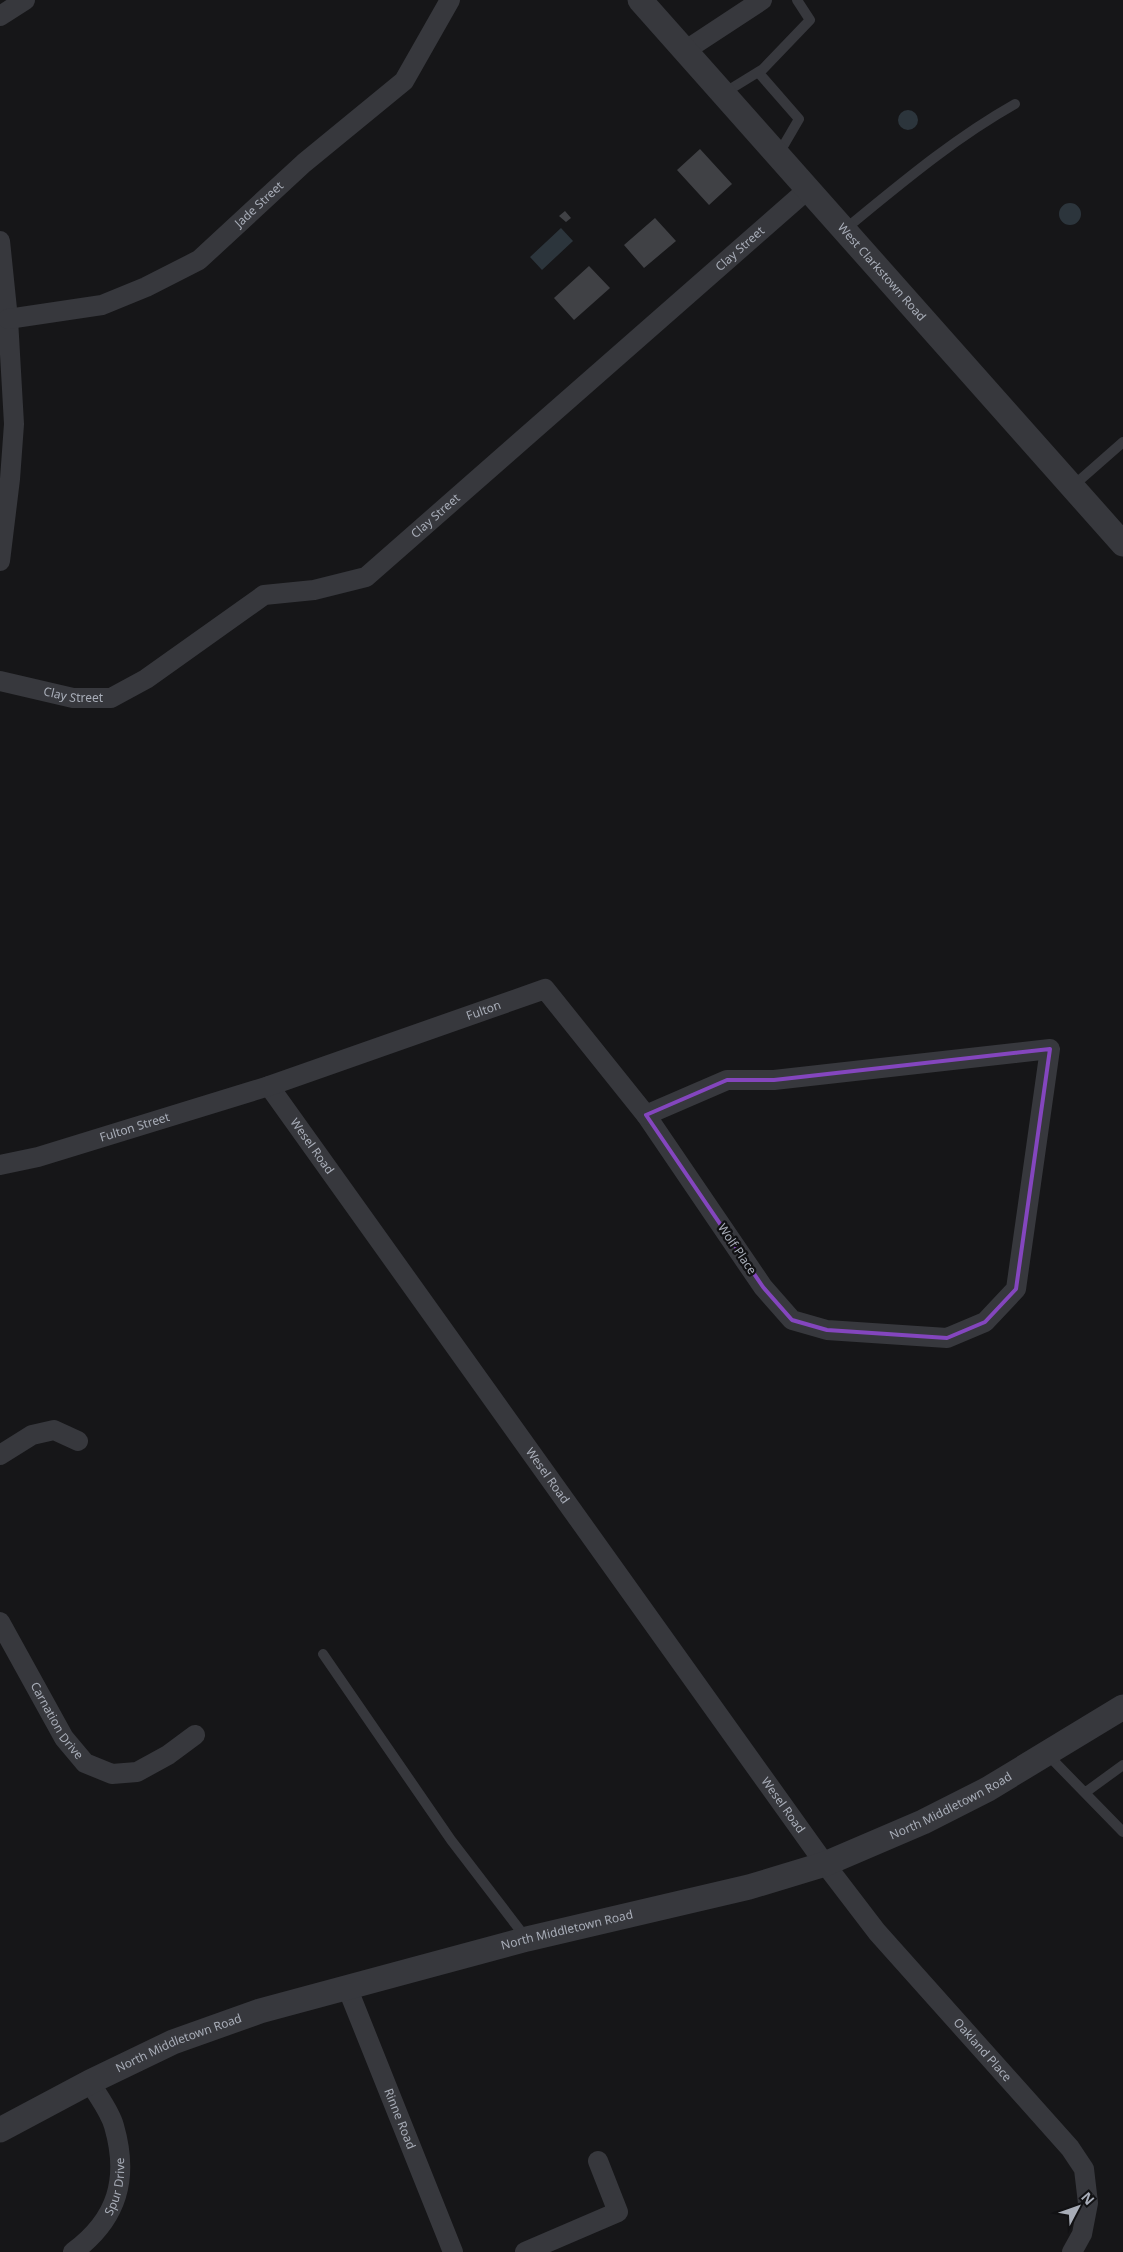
<svg xmlns="http://www.w3.org/2000/svg" width="1123" height="2252" font-family="'Noto Sans',sans-serif">
	<style>
		.water { fill: #2c353c }
		.building { fill: #404145 }
		.lines { fill: none; stroke-linecap: round; stroke-linejoin: round }
		.service { stroke: #37383d; stroke-width: 10 }
		.minor { stroke: #37383d; stroke-width: 20 }
		.tertiary { stroke: #37383d; stroke-width: 25 }
		.marked { fill: none; stroke: #8446be; stroke-width: 4; stroke-linejoin: round }
		.labels { text-anchor: middle; stroke-width: 4.5; stroke-linejoin: round; paint-order: stroke }
		.street-label { font-size: 12px; fill: #a8adb8; stroke: #111113 }
	</style>
	<rect width="100%" height="100%" fill="#161618"/>
	<path class="water" d="M898 120a10 10 0 1 1 20 0a10 10 0 1 1-20 0Z
		M1059 214a11 11 0 1 1 22 0a11 11 0 1 1-22 0Z
		M561,228L573,241L542,270L530,257Z"/>
	<path class="building" d="M700,149L732,184L709,205L677,170Z
		M565,211L571,218L566,222L559,216Z
		M655,218L676,241L644,268L624,245Z
		M589,266L610,288L574,320L554,298Z"/>
	<g class="lines">
		<path class="service" d="M758,72L799,119L778,155
			M724,93L763,69L810,20L797,0
			M844,230C899,185 953,139 1015,104
			M1073,486L1123,442
			M323,1654L451,1840L526,1938
			M1047,1754L1123,1832
			M1086,1792L1123,1765"/>
		<g class="minor">
			<path d="M0,16L25,0"/>
			<path d="M686,50L762,0"/>
			<path d="M0,241L8,319L14,424L10,479L0,561"/>
			<path id="s1" d="M8,319L102,305L146,287L199,260L304,163L404,81L450,0"/>
			<path id="s2" d="M0,681L73,698H111L146,679L264,595L314,590L366,577L807,190"/>
			<path d="M1050,1049L1016,1289L985,1322L947,1338L827,1330L792,1320L763,1287L646,1115L727,1080H774Z"/>
			<path id="s3" d="M269,1086L825,1864L877,1932L1070,2148L1084,2169L1088,2203L1082,2234L1072,2252"/>
			<path id="s4" d="M0,1165L38,1157L269,1086L545,989L646,1115"/>
			<path d="M0,1455L32,1435L54,1430L78,1441"/>
			<path id="s5" d="M0,1622L64,1738L85,1763L112,1774L137,1772L168,1755L195,1735"/>
			<path id="s6" d="M347,1987L453,2252"/>
			<path id="s7" d="M73,2252C118,2219 129,2178 114,2126C110,2111 97,2095 90,2082"/>
			<path d="M525,2252L618,2212L598,2161"/>
		</g>
		<g class="tertiary">
			<path id="s8" d="M640,0L1123,544"/>
			<path id="s9" d="M0,2130L90,2082L173,2042L260,2011L527,1939L749,1887L825,1864L923,1822L988,1789L1123,1707"/>
		</g>
	</g>
	<path class="marked" d="M1050,1049L1016,1289L985,1322L947,1338L827,1330L792,1320L763,1287L646,1115L727,1080H774Z"/>
	<g class="labels">
		<g class="street-label">
			<text dy="4" stroke="none"><textPath href="#s1" startOffset="284">Jade Street</textPath></text>
			<text dy="4" stroke="none"><textPath href="#s2" startOffset="899">Clay Street</textPath></text>
			<text dy="4" stroke="none"><textPath href="#s8" startOffset="364">West Clarkstown Road</textPath></text>
			<text dy="4" stroke="none"><textPath href="#s2" startOffset="494">Clay Street</textPath></text>
			<text dy="4" stroke="none"><textPath href="#s2" startOffset="75">Clay Street</textPath></text>
			<text dy="4" stroke="none"><textPath href="#s4" startOffset="508">Fulton</textPath></text>
			<text dy="4" stroke="none"><textPath href="#s4" startOffset="140">Fulton Street</textPath></text>
			<text dy="4" stroke="none"><textPath href="#s3" startOffset="74">Wesel Road</textPath></text>
			<text transform="translate(737 1249) rotate(56)" y="4">Wolf Place</text>
			<text dy="4" stroke="none"><textPath href="#s3" startOffset="479">Wesel Road</textPath></text>
			<text dy="4" stroke="none"><textPath href="#s5" startOffset="114">Carnation Drive</textPath></text>
			<text dy="4" stroke="none"><textPath href="#s3" startOffset="884">Wesel Road</textPath></text>
			<text dy="4" stroke="none"><textPath href="#s9" startOffset="1009">North Middletown Road</textPath></text>
			<text dy="4" stroke="none"><textPath href="#s9" startOffset="604">North Middletown Road</textPath></text>
			<text dy="4" stroke="none"><textPath href="#s9" startOffset="199">North Middletown Road</textPath></text>
			<text dy="4" stroke="none"><textPath href="#s3" startOffset="1200">Oakland Place</textPath></text>
			<text dy="4" stroke="none"><textPath href="#s6" startOffset="142">Rinne Road</textPath></text>
			<text dy="4" stroke="none"><textPath href="#s7" startOffset="81">Spur Drive</textPath></text>
		</g>
	</g>
	<g transform="translate(1078 2207) rotate(49)" stroke="#111113" stroke-width="4" paint-order="stroke">
	<path d="M0-4L9 19L0 12L-9 19Z" fill="#a8adb8"/>
	<text y="-8" font-size="14" font-weight="bold" text-anchor="middle" fill="#a8adb8">N</text>
	</g>
</svg>
